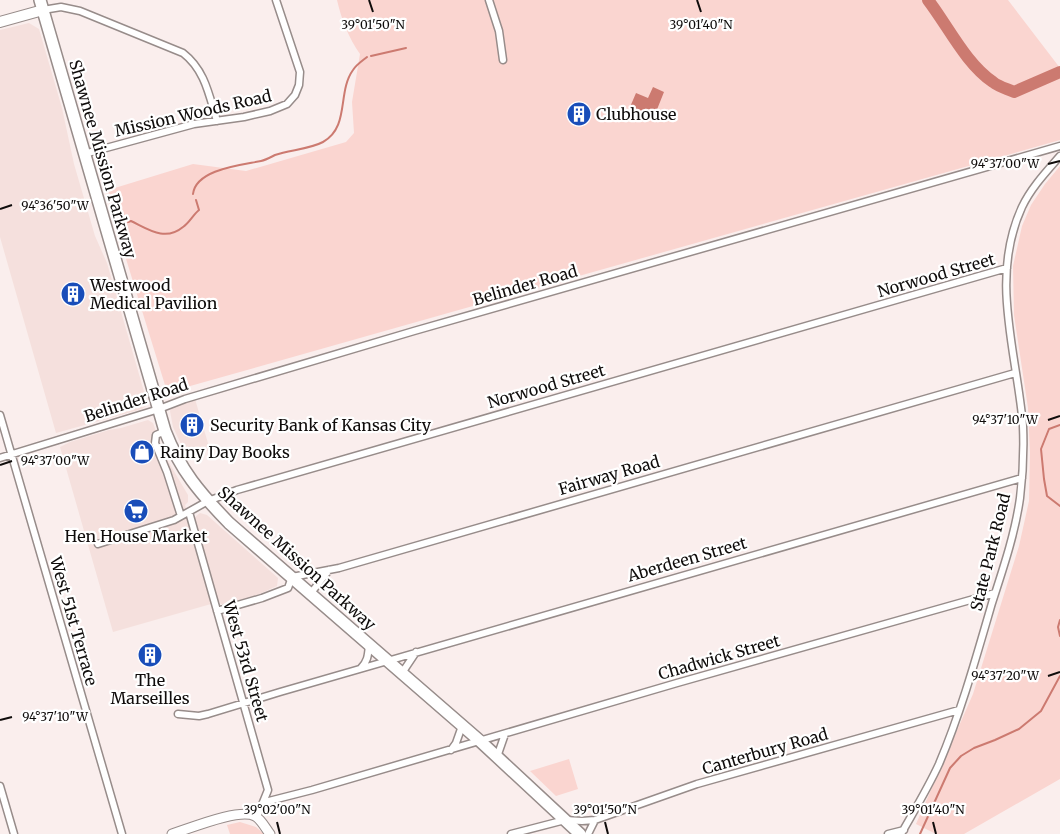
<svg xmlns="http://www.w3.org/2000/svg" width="1060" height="834" font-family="Merriweather,serif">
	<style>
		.built { fill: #f5e0dd }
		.green { fill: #fad5d0 }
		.water { fill: #cc7a70 }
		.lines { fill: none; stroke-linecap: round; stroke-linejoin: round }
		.stream { stroke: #cc7a70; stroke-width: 2 }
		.river { stroke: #cc7a70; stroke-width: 12 }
		.street-casing { stroke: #978c8a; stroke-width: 9 }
		.secondary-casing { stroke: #978c8a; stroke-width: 11 }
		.primary-casing { stroke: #978c8a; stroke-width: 12 }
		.highway-casing { stroke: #978c8a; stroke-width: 14 }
		.street { stroke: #fff; stroke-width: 6 }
		.secondary { stroke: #fff; stroke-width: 9 }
		.primary { stroke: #fff; stroke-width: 10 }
		.highway { stroke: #fff; stroke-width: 11 }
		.ticks { fill: none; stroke: #0f0c0b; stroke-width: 2 }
		.labels { text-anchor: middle; stroke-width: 4.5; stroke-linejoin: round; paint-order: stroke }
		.street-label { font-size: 16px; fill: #0f0c0b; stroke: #fff }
		.poi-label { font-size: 16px; fill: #0f0c0b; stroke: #fff; text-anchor: start }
		.ticks-label { font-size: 12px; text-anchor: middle; fill: #0f0c0b; stroke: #fff; stroke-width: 4.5; stroke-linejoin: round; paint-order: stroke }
	</style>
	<rect width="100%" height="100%" fill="#faeeed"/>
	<path class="built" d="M29,23L39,29L62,108L74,164L95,236L107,263L147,402L146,406L142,409L56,433L0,237V30Z
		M195,399L210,450L187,457L173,427L170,411L172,407Z
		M148,420L153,423L165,456L188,495V502L185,505L210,591L211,604L113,632L60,447L70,442L109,430L121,428Z
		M200,513L207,515L278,578L277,586L253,597L225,605L221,604L217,598L195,523V517Z"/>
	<path class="green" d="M337,0H1008L1060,68V140L176,390L165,385L105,191L193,164L246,171L346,142L354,133L352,102L360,54C349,39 341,18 337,0Z
		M1060,166V779L964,834H936L916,824L973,694L1019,546L1029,501L1030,453L1028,408L1014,315L1013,266L1022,226L1031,205L1045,184Z
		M569,759L578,789L556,796L530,771Z
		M240,822L256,827L264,834H230L227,825Z"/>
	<path class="water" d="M653,87L664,92L654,117L630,107L636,93L648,98Z"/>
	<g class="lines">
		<path class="stream" d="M371,56L406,48
			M193,194C196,169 242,165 261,161C266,160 271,157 275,155C290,150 310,149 323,142C350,127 337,92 353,70C356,65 362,61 367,57
			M128,222L131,221C148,229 165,242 183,227C189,223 193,215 199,210L196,200
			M1060,425L1049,429L1041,449L1044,479L1047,496L1060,506
			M1060,620L1058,627L1060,636
			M920,834L950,768L961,756L974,748L995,740L1019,729L1041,711L1060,676"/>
		<path class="river" d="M928,0C948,26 966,64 993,82C999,87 1008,89 1014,92L1060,72"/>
		<defs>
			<path id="street" d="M489,0L499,31L503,60
				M43,10L61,7L80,11L183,53C205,70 209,95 217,121
				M84,154L194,124L244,117L270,111L287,104L295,95L299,85L300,72L276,0
				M0,415L122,834
				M165,431L156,435L155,443L167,472L181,516
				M0,458L159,409L185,399L414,331L1060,146
				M189,512L268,790L257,817
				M98,544L174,520L208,501L237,490L1007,268
				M311,593L329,570
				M217,611L262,598L288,588L292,577L339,568L1015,373
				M361,668C368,661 368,655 369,645
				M402,673L416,652
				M178,714L199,716L208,714L280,692L1022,478
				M451,750L456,743L462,726
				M497,757L505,734
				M0,786L14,834
				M265,802L312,790L677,683L995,593
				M511,834L565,820L582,821L595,820
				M588,834L595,820L697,784L959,710
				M888,834L904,830
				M901,834C914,811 928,788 939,764C961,712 976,658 992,603C1003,569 1015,534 1020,498C1023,474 1024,450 1023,426C1017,352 989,279 1022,207C1031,188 1046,172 1060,156"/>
			<path id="secondary" d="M172,834C191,828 239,808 255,816C261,819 266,829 270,834"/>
			<path id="primary" d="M0,22L43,10"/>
			<path id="highway" d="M40,0L165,431C180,470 200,493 229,523L480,741L580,834"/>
		</defs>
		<use href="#street" class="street-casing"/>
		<use href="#secondary" class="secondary-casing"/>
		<use href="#primary" class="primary-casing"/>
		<use href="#highway" class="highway-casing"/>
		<use href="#street" class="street"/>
		<use href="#secondary" class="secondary"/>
		<use href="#primary" class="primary"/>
		<use href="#highway" class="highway"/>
	</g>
	<path class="ticks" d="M369,0L373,12M697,0L701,12M1048,164L1060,161M0,209L12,205M1048,420L1060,416M0,465L12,461M1048,676L1060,672M0,720L12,717M277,822L280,834M605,822L608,834M933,822L936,834"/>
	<defs>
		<symbol id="building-disc" viewBox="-11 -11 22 22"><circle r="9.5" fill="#194db9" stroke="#fff"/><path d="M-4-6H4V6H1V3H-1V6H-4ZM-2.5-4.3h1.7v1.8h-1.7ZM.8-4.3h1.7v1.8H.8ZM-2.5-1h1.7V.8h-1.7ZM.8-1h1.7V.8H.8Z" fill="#fff"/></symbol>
		<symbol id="shop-disc" viewBox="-11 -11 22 22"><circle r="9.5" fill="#194db9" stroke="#fff"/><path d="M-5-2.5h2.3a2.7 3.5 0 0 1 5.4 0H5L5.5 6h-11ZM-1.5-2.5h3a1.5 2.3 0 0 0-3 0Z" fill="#fff"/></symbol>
		<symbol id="supermarket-disc" viewBox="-11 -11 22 22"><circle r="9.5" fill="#194db9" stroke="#fff"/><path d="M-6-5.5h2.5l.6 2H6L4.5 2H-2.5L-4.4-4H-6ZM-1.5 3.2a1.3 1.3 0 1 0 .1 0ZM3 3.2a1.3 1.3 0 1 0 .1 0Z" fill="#fff"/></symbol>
	</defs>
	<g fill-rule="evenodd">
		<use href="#building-disc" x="565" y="100" width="28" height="28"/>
		<use href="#building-disc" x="59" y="280" width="28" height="28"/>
		<use href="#building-disc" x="178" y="411" width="28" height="28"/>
		<use href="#shop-disc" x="128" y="438" width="28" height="28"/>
		<use href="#supermarket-disc" x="122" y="497" width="28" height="28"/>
		<use href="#building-disc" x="136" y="641" width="28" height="28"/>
	</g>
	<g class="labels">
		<g class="street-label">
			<text transform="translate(193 113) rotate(-13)" y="6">Mission Woods Road</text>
			<text transform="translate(103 159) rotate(74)" y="6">Shawnee Mission Parkway</text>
			<text transform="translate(936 275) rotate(-16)" y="6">Norwood Street</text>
			<text transform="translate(525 285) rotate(-16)" y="6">Belinder Road</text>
			<text transform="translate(546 386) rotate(-16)" y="6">Norwood Street</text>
			<text transform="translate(136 400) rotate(-18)" y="6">Belinder Road</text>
			<text transform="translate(609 475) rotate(-16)" y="6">Fairway Road</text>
			<text transform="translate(990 552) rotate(-76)" y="6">State Park Road</text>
			<text transform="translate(297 558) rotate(42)" y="6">Shawnee Mission Parkway</text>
			<text transform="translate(687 559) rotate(-16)" y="6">Aberdeen Street</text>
			<text transform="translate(74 621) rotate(74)" y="6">West 51st Terrace</text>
			<text transform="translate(719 657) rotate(-16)" y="6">Chadwick Street</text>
			<text transform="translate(246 661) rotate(74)" y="6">West 53rd Street</text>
			<text transform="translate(765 751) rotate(-16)" y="6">Canterbury Road</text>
		</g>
		<g class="poi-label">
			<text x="596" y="120">Clubhouse</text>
			<text x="90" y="291">Westwood<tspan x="90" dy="18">Medical Pavilion</tspan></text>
			<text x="210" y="431">Security Bank of Kansas City</text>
			<text x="160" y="458">Rainy Day Books</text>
			<text x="136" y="542" text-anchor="middle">Hen House Market</text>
			<text x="150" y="686" text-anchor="middle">The<tspan x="150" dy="18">Marseilles</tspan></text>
		</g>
	</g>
	<g class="ticks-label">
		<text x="373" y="29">39°01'50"N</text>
		<text x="701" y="29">39°01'40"N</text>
		<text x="1005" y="168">94°37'00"W</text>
		<text x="55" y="210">94°36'50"W</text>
		<text x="1005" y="424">94°37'10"W</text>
		<text x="55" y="465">94°37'00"W</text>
		<text x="1005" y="680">94°37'20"W</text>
		<text x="55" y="721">94°37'10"W</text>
		<text x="277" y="814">39°02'00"N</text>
		<text x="605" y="814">39°01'50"N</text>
		<text x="933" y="814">39°01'40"N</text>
	</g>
</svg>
